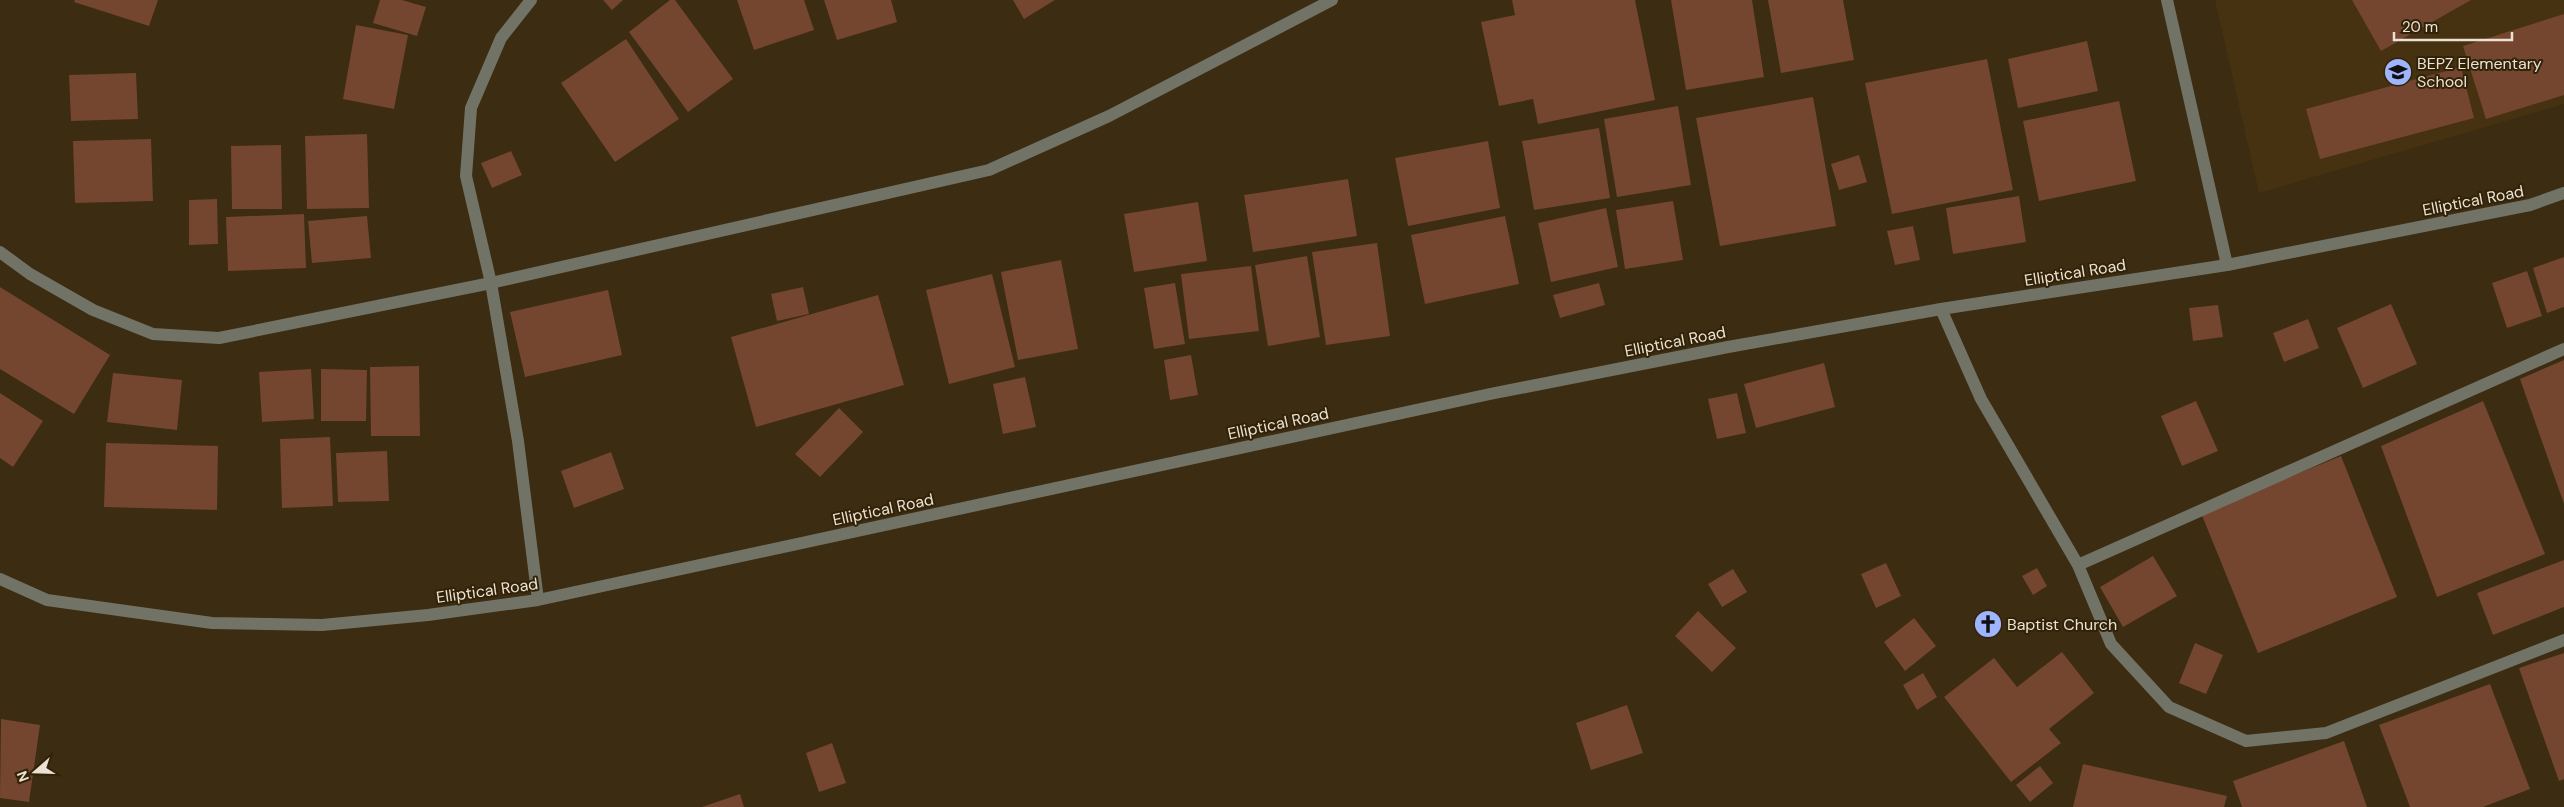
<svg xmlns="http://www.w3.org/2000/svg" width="2564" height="807" font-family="'DM Sans',sans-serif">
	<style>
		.built { fill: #463211 }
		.building { fill: #74452f }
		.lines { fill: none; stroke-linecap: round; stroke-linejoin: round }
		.minor { stroke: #717366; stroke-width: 12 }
		.labels { text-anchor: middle; stroke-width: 4; stroke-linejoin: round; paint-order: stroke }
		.poi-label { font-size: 16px; fill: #ebe2d3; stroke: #312208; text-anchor: start }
		.street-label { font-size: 16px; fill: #ebe2d3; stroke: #312208 }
	</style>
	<rect width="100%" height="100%" fill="#3b2c12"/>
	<path class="built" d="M2215,0H2564V104L2259,193Z"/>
	<path class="building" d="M75,0H158L149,26L74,2Z
		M380,0H402L426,7L417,36L373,23Z
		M603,0H623L612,10Z
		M670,0H675L733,79L688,112L629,32Z
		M737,0H804L814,30L754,50Z
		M824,0H891L897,22L837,40Z
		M1013,0H1055L1024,19Z
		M1512,0H1635L1655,100L1538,124L1533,99L1499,106L1481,22L1515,15Z
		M1671,0H1752L1764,77L1686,90Z
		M1768,0H1843L1854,60L1781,73Z
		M2352,0H2471L2381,51Z
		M2564,14V95L2486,119L2463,46Z
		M356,25L408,35L394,109L343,99Z
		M626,39L679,119L615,162L561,83Z
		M2087,41L2098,91L2018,108L2008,59Z
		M1987,59L2013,190L1892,214L1865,83Z
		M2461,67L2474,118L2320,159L2306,109Z
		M136,73L138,119L71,121L69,75Z
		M1813,97L1836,226L1720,246L1696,118Z
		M2119,101L2136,181L2039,201L2023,121Z
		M1678,106L1691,185L1617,197L1604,119Z
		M1599,128L1610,198L1534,210L1522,141Z
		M367,134L369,208L307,209L305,136Z
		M151,139L153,201L75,203L73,141Z
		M1488,141L1500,208L1408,226L1395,158Z
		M281,145L282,209H232L231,146Z
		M511,151L522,175L492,188L481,163Z
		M1859,155L1867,182L1839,190L1831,164Z
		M1348,179L1357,236L1253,252L1244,195Z
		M2019,196L2026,242L1953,254L1946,208Z
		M217,199L218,244L189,245V200Z
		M1673,201L1683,260L1625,269L1616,210Z
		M1198,202L1207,261L1134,272L1124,214Z
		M1606,208L1618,267L1551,282L1538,223Z
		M304,214L306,268L228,271L226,217Z
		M367,216L371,258L312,263L308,221Z
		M1505,216L1519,284L1425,304L1411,235Z
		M1913,226L1920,260L1895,265L1887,231Z
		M1377,243L1390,336L1326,345L1312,252Z
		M1307,256L1320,337L1268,346L1255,265Z
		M2564,257V307L2547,313L2533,268Z
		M1061,260L1078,349L1018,360L1001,272Z
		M1251,266L1259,331L1189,339L1181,274Z
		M2527,271L2542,316L2507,328L2492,283Z
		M992,274L1015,367L949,384L926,290Z
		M1175,283L1185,344L1154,349L1144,288Z
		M1599,283L1605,305L1560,318L1553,295Z
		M0,287L110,355L74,414L0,369Z
		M803,287L809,314L777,321L771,294Z
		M608,290L622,355L525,377L510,312Z
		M878,295L904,385L756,427L731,337Z
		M2391,304L2417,364L2363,388L2337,328Z
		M2218,305L2223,337L2193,341L2189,308Z
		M2308,319L2319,348L2284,362L2273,333Z
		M1191,355L1198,395L1170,400L1164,360Z
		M2564,360V504L2520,379Z
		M1824,363L1835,407L1756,428L1744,384Z
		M419,366L420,436H371L370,367Z
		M311,369L314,419L262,422L259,372Z
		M321,369L367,370L366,421H321Z
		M113,373L182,380L177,430L107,422Z
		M1025,377L1036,427L1003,434L993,384Z
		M0,393L43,421L13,467L0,458Z
		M1737,393L1746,433L1717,439L1708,399Z
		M2196,401L2218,451L2182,466L2161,416Z
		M2483,401L2545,554L2437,597L2381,446Z
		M839,408L863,432L820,477L795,454Z
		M330,437L333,506L282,508L280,439Z
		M106,443L218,446L217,510L104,507Z
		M387,451L389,501L338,502L336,453Z
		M611,452L624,489L574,508L561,471Z
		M2341,456L2397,597L2258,653L2201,513Z
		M2153,556L2177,596L2123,627L2100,587Z
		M2564,560V607L2493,635L2477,593Z
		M1886,563L1901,596L1876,608L1861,574Z
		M2037,568L2047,586L2033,595L2022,576Z
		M1733,569L1747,592L1722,607L1708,584Z
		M1698,611L1736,648L1712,672L1675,636Z
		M1914,618L1936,646L1905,671L1884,642Z
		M2195,643L2223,655L2206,694L2179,683Z
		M2062,652L2094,693L2049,729L2061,743L2011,782L1944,697L1994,658L2017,687Z
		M2564,653V779L2559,781L2519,668Z
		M1923,673L1937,697L1917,710L1903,685Z
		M2490,684L2530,789L2483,807H2410L2379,725Z
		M1627,705L1643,753L1591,770L1576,723Z
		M1,719L40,725L29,802L0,798Z
		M2344,741L2367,807H2242L2233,781Z
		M832,743L846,783L819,792L806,753Z
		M2083,764L2227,796L2224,807H2073Z
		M2040,766L2053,783L2030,802L2016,785Z
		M740,794L744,807H702Z"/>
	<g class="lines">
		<path class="minor" d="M531,0L501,38L471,108L466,176L491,283L518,441L538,600
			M2167,0L2227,265
			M0,252L30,274L93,310L153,334L219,338L491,283L989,170L1109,116L1332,0
			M1941,309L1981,399L2078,565L2111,644L2169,707L2246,741L2326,733L2564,640
			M2078,565L2564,349
			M0,579L47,600L212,623L322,625L428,615L538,600L1490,394L1728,347L1941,309L2227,265L2530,205L2564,193"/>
	</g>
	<defs>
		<symbol id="school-disc" viewBox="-11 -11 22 22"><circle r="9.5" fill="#9eb4fd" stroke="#312208"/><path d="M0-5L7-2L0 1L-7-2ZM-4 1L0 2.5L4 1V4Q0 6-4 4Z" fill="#111"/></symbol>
		<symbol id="church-disc" viewBox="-11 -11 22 22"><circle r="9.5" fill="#9eb4fd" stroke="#312208"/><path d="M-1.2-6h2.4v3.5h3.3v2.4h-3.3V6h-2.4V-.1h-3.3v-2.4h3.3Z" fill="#111"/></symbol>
	</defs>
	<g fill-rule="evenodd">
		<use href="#school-disc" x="2382" y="56" width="32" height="32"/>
		<use href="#church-disc" x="1972" y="608" width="32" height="32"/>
	</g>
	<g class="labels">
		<g class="poi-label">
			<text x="2417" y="69">BEPZ Elementary<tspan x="2417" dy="18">School</tspan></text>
			<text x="2007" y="630">Baptist Church</text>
		</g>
		<g class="street-label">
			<text transform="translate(2473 200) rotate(-11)" y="6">Elliptical Road</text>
			<text transform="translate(2075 272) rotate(-9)" y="6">Elliptical Road</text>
			<text transform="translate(1675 341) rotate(-11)" y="6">Elliptical Road</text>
			<text transform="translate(1278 423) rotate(-12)" y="6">Elliptical Road</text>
			<text transform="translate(883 509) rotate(-12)" y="6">Elliptical Road</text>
			<text transform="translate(487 590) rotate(-8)" y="6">Elliptical Road</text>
		</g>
	</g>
	<g transform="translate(35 772) rotate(250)" stroke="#312208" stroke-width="4" paint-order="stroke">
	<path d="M0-4L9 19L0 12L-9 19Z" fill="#ebe2d3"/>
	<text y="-8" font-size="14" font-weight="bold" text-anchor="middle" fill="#ebe2d3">N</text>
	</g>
	<path d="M2394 32v8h118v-8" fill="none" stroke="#ebe2d3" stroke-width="2.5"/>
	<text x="2402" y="32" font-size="15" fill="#ebe2d3" stroke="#312208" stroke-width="4" paint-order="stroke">20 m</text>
</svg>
